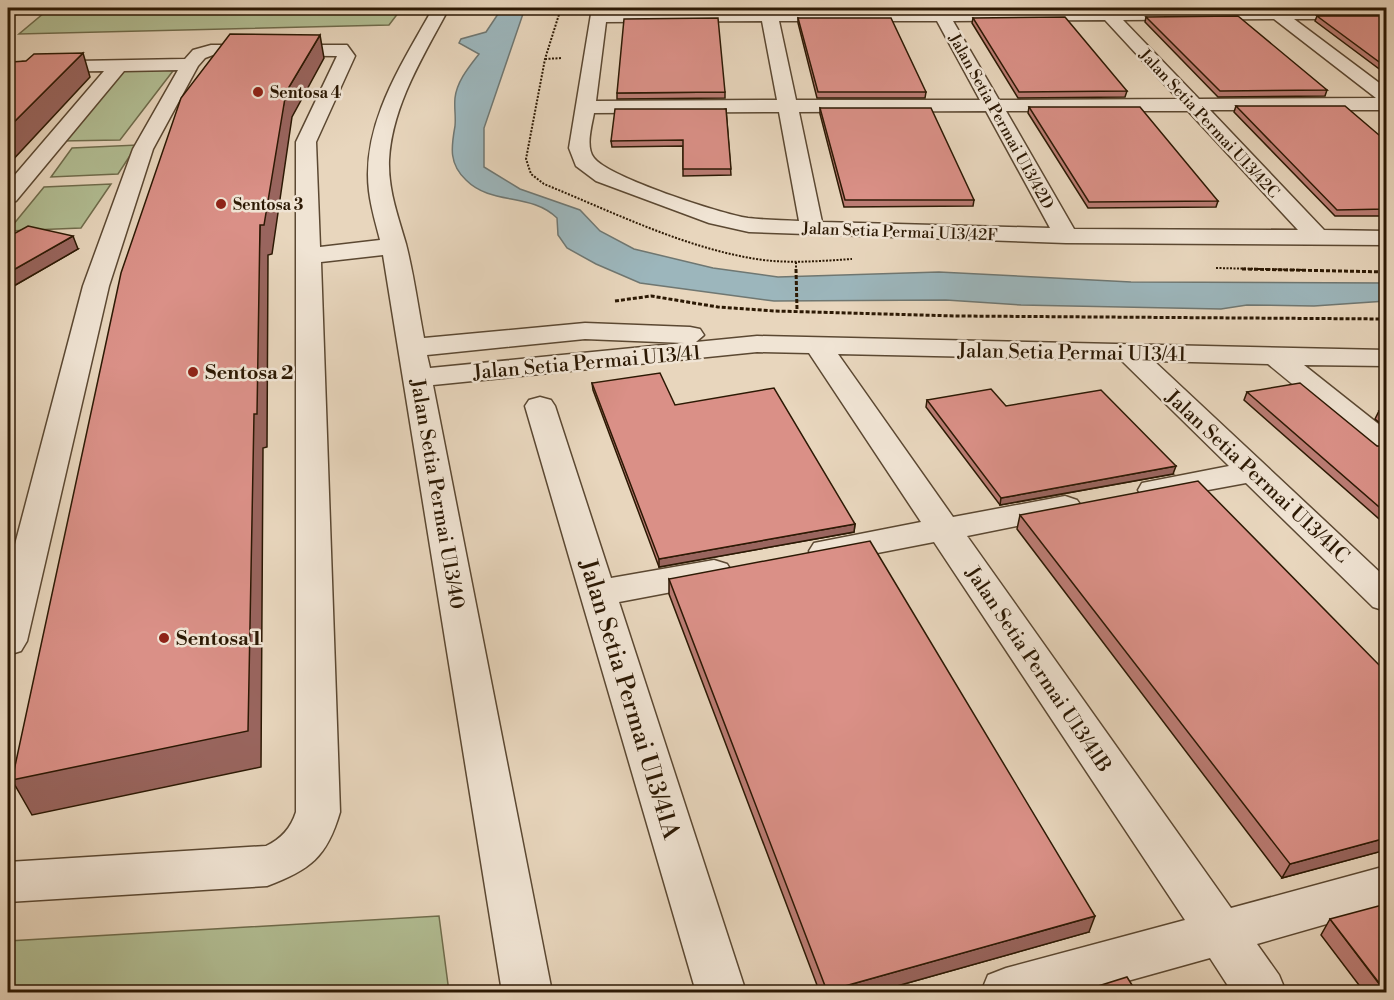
<svg xmlns="http://www.w3.org/2000/svg" width="1394" height="1000" font-family="'Libre Bodoni',serif">
	<style>
		.green { fill: #b2be94; stroke: #6f6c4c; stroke-width: 1.5 }
		.water { fill: #9cb6bc; stroke: #6f7772; stroke-width: 1.5 }
		.lines { fill: none; stroke-linecap: round; stroke-linejoin: round }
		.minor-casing { stroke: #5b4832; stroke-width: 3 }
		.path-far1 { stroke: #2c1904; stroke-width: 2; stroke-dasharray: 2 1.5; stroke-linecap: butt }
		.path { stroke: #2c1904; stroke-width: 3; stroke-dasharray: 4 2; stroke-linecap: butt }
		.minor { fill: #f0e4d4; fill-rule: evenodd }
		.wall { fill: #bb7c74; stroke: #2c1904; stroke-width: 1.5 }
		.shaded-wall { fill: #99655e; stroke: #2c1904; stroke-width: 1.5 }
		.building { fill: #da9087; stroke: #2c1904; stroke-width: 1.5 }
		.poi-dot { fill: #8f2418; stroke: #f0e4d4; stroke-width: 2 }
		.labels { text-anchor: middle; stroke-width: 5; stroke-linejoin: round; paint-order: stroke }
		.far-poi-label { font-size: 16px; font-weight: bold; fill: #2c1904; stroke: #f0e4d4; text-anchor: start }
		.far-street-label { font-size: 16px; fill: #2c1904; stroke: #f0e4d4 }
		.street-label { font-size: 20px; fill: #2c1904; stroke: #f0e4d4 }
		.poi-label { font-size: 20px; font-weight: bold; fill: #2c1904; stroke: #f0e4d4; text-anchor: start }
		.near-street-label { font-size: 24px; fill: #2c1904; stroke: #f0e4d4 }
	</style>
	<rect width="100%" height="100%" fill="#e8d6bd"/>
	<filter id="stains"><feTurbulence type="fractalNoise" baseFrequency=".00333" numOctaves="4"/><feColorMatrix values="0 0 0 0 .2 0 0 0 0 .09 0 0 0 0 .02 0 0 0 .5 -.17"/></filter>
	<radialGradient id="worn" r=".72"><stop offset=".6" stop-color="#630" stop-opacity="0"/><stop offset="1" stop-color="#630" stop-opacity=".3"/></radialGradient>
	<path class="green" d="M50,8H402L389,25L19,34Z
		M176,67L120,140L61,141L125,68Z
		M137,145L118,174L51,177L72,148Z
		M111,184L81,228L8,231L44,187Z
		M439,916L449,992H8V941Z"/>
	<path class="water" d="M502,8H525L484,128V167L520,189L580,210L600,231L634,249L713,268L778,277L939,272L1131,282L1386,283V301L1314,306L1247,305L1221,309L1021,305L946,300L774,301L640,283L596,264L567,248L558,235L557,218C530,192 492,206 466,180C449,164 451,148 455,126C456,116 454,108 455,98C457,81 469,67 479,54L459,43L461,39L486,32Z"/>
	<g class="lines">
		<defs>
			<path id="minor" d="M8,8H29L27,11L8,16Z
				M433,8H449C424,55 392,105 389,160C388,190 398,216 406,244C414,275 418,307 424,338L585,323L690,327L700,329L704,335L696,342L757,336L1386,350V366L1304,365L1386,430V454L1375,452L1268,364L1154,361L1386,578V611L1373,607L1246,483L1154,500L1142,497L1138,490L1142,483L1229,466L1121,360L838,354L953,517L1065,496L1077,500L1082,507L1077,514L967,536L1231,908L1386,866V907L1257,944L1279,975L1286,992H1232L1210,958L1088,992H981L988,975L1006,968L1185,920L934,542L826,563L814,559L809,551L814,543L921,522L809,353L757,352L433,385L552,992H502L383,255L321,262L340,812C327,857 310,870 267,886L8,902V862L266,846C281,839 291,828 296,812V142L337,56L213,55L205,58L198,66L153,149L109,286L27,641L21,651L8,655V571L83,286L133,149L178,70L124,71L16,201L8,203V183L104,71L26,72L8,78V67L23,62L185,59L193,50L211,45H347L355,56L316,142L320,247L380,240C376,224 371,208 369,191C361,124 402,64 433,8ZM585,339L684,343L430,368L427,355Z
				M592,8H608L607,12L761,11L760,8H776L777,11H932L930,8H946L948,11L1097,10L1095,8H1111L1114,10L1268,8L1386,9V19H1294L1386,88V110H1210L1324,230L1386,231V245L1066,243L749,232L709,223L596,181L576,166L569,148ZM1274,19L1376,98L1199,99L1123,20ZM1105,20L1178,99L999,100L953,21ZM762,21L777,100L596,101L606,22ZM779,21H937L980,100H796ZM986,111L1050,228L822,222L799,112ZM1006,111H1188L1298,230L1074,229ZM779,112L799,221C782,220 764,220 748,218C721,214 608,177 594,158C585,147 592,125 594,113Z
				M540,397L551,400L555,406L611,578L714,560L727,564L732,572L727,580L714,584L619,602L746,992H696L525,406L529,400Z"/>
		</defs>
		<use href="#minor" class="minor-casing"/>
		<path class="path-far1" d="M561,8L545,59L526,159L531,174L544,184C613,212 682,247 756,259C788,264 820,261 852,259
			M545,59L562,58
			M796,262V270
			M1216,268L1306,270"/>
		<path class="path" d="M796,269L797,310
			M1242,269L1386,272
			M615,301L651,296L718,307L775,311L956,316L1386,319"/>
		<use href="#minor" class="minor"/>
	</g>
	<path class="wall" d="M627,8H718V9L627,10Z
		M796,8H887V9H797Z
		M963,8H1053L963,9Z
		M1317,16H1386V74L1315,21Z
		M1146,17L1327,90L1325,96L1218,97L1145,22Z
		M798,18L926,92L925,98H817L798,23Z
		M973,18L1127,91L1125,97L1018,98L972,23Z
		M725,92V98L617,99V93Z
		M1236,106L1386,141V216H1335L1234,112Z
		M1029,107L1218,201L1216,207L1088,208L1028,113Z
		M820,108L974,200L973,206L844,207L820,114Z
		M726,109L731,175L683,176V146L612,147L611,141Z
		M8,237L78,249L12,287L8,286Z
		M592,383L675,405L855,524L854,532L659,567L593,390Z
		M1247,392L1377,446L1386,447V525L1244,400Z
		M927,400L1006,406L1173,474L1000,505L926,407Z
		M1386,409V428L1375,419L1379,411Z
		M1020,515L1386,850L1282,878L1017,529Z
		M669,579L1089,932L872,993H820L669,594Z
		M1330,919L1386,993H1365L1321,935Z"/>
	<path class="shaded-wall" d="M320,35L324,58L292,117L272,254L268,255L267,447L263,448L261,767L32,815L12,780L254,414L260,225L286,92Z
		M83,53L90,77L8,165V128Z
		M73,236L78,249L12,287L8,273Z
		M1176,466L1173,474L1000,505L1001,498Z
		M855,524L854,532L659,567V559Z
		M1386,838V850L1282,878L1290,864Z
		M1095,916L1089,932L872,993H827V991Z"/>
	<path class="building" d="M1238,16L1327,90L1220,91L1146,17Z
		M1317,16H1386V67Z
		M1065,17L1127,91L1019,92L973,18Z
		M718,18L725,92L617,93L624,19Z
		M798,18H891L926,92H818Z
		M230,34L320,35L286,92L264,225H260L257,414H254L248,731L12,780L121,273L181,98Z
		M83,53L8,128V65L11,62L26,61L34,54Z
		M1236,106H1345L1386,141V209L1337,210Z
		M1029,107H1140L1218,201L1089,202Z
		M820,108H931L974,200H845Z
		M615,109H726L731,169H683V140L611,141Z
		M28,226L73,236L8,273V237Z
		M660,373L675,405L774,388L855,524L659,559L592,383Z
		M1300,383L1377,446L1386,447V513L1247,392Z
		M991,389L1006,406L1101,390L1176,466L1001,498L927,400Z
		M1386,409V417L1379,411Z
		M1198,481L1386,672V838L1290,864L1020,515Z
		M870,541L1095,916L827,991L669,579Z
		M1386,904V992L1330,919Z
		M1127,977L1137,993H1076Z"/>
	<g class="poi-dot">
		<circle cx="258" cy="92" r="6"/>
		<circle cx="221" cy="204" r="6"/>
		<circle cx="193" cy="372" r="6"/>
		<circle cx="164" cy="638" r="6"/>
	</g>
	<g class="labels">
		<g class="far-poi-label">
			<text x="270" y="98">Sentosa 4</text>
			<text x="233" y="210">Sentosa 3</text>
		</g>
		<g class="far-street-label">
			<text transform="translate(1002 121) rotate(61)" y="6">Jalan Setia Permai U13/42D</text>
			<text transform="translate(1210 123) rotate(47)" y="6">Jalan Setia Permai U13/42C</text>
			<text transform="translate(900 231) rotate(2)" y="6">Jalan Setia Permai U13/42F</text>
		</g>
		<g class="street-label">
			<text transform="translate(1072 352) rotate(1)" y="7">Jalan Setia Permai U13/41</text>
			<text transform="translate(587 362) rotate(-5)" y="7">Jalan Setia Permai U13/41</text>
			<text transform="translate(1258 476) rotate(43)" y="7">Jalan Setia Permai U13/41C</text>
			<text transform="translate(438 494) rotate(80)" y="7">Jalan Setia Permai U13/40</text>
			<text transform="translate(1039 669) rotate(56)" y="7">Jalan Setia Permai U13/41B</text>
		</g>
		<g class="poi-label">
			<text x="205" y="379">Sentosa 2</text>
			<text x="176" y="645">Sentosa 1</text>
		</g>
		<g class="near-street-label">
			<text transform="translate(630 699) rotate(73)" y="8">Jalan Setia Permai U13/41A</text>
		</g>
	</g>
	<rect width="1394" height="1000" fill="none" stroke="#e8d6bd" stroke-width="30"/>
	<rect x="9" y="9" width="1376" height="982" fill="none" stroke="#2c1904" stroke-width="3"/>
	<rect x="15" y="15" width="1364" height="970" fill="none" stroke="#2c1904" stroke-width="1.5"/>
	<rect width="100%" height="100%" filter="url(#stains)"/>
	<rect width="100%" height="100%" fill="url(#worn)"/>
</svg>
